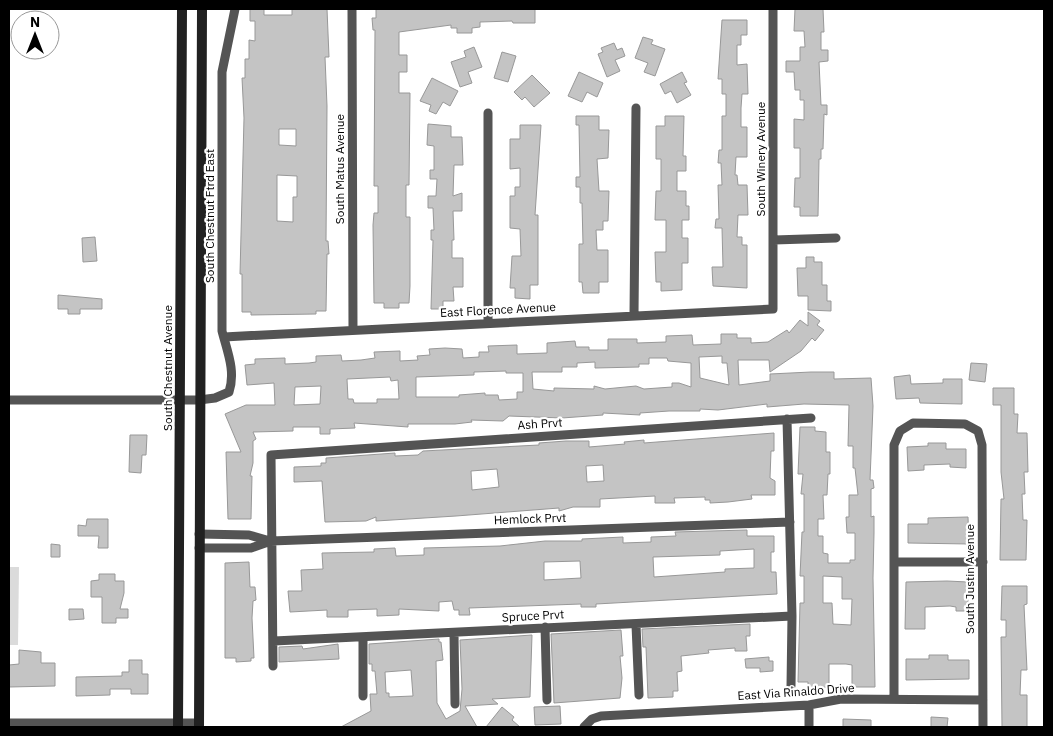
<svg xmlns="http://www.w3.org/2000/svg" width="1053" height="736" font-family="'IBM Plex Sans',sans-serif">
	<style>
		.green { fill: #dbdbdb }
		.building { fill: #c4c4c4; stroke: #989898; fill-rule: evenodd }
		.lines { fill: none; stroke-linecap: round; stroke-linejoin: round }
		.street { stroke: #545454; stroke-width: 9 }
		.secondary { stroke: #212121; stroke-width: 10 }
		.labels { text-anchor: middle; stroke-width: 4.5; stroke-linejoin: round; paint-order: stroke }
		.street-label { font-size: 12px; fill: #000; stroke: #fff }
	</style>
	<rect width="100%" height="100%" fill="#fff"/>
	<path class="green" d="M9,567H19L18,645H9Z"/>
	<path class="building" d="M250,9H264V15H292V9H327L329,57H325L327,106L326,241H328L329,254H327L326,311H316V314L251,315V312H242V274H240L244,118L242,78H245V59H249V40L255,41V21H250ZM279,129H296V146L279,145ZM277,175L297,176V197H293V222L277,221Z
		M376,9H535V23H513L512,21L480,22V27L472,28V33H457V28H451V25L399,32V55H407V72H399V93H410L409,185H406V217H410V286L409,303H399V308H384V303H374L373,225L374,213H378V186H374L375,30H373L372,18H376Z
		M795,9H823L824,32H821V50H828V61L819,62L821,105H827V115L824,114L823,149H821V159H819L818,216H800V207H794L795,178H800V148H794V119L804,120V100H800V90H795L794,72H786V61H800V47H805L804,31H794Z
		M722,20H747V35H741V45H737V65L747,64L748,94H742L741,108V127H747V157H736L735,175H737L738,185H747L748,215H738L737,237H742V245H747V288L713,286L712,267H723L722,228H715L716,219H719L718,185H722L721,163H718L719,150H722V116H726V94H722V79H718Z
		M643,37L653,40L651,44L665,49L655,76L644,72L648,63L635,58Z
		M614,43L617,50L622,48L625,56L615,60L620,71L607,77L598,54L603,52L601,48Z
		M474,47L482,67L468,72L472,83L460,87L451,62L466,57L464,51Z
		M502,52L516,56L508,82L494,78Z
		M579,72L603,83L597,97L587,92L582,102L568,96Z
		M682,72L687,82L684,83L691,95L677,103L671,91L665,94L660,84Z
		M532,75L550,93L534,107L525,97L522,100L514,92Z
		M432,78L458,91L450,106L443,102L436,114L429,111L431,105L420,101Z
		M576,116H599V130H609L608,158L597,159L599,191H609L608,221H603V230H596L597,250H608V282H599V293H583L582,282H579V244H583L582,203H580V187H576V177H580L579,125H576Z
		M665,116H684L683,156H686V171H677V191H686V206H689V220H682V238H688V263H682V290L661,291V282H656L655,252H666V220H655L656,191H661V159H656V126H665Z
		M428,124L451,126V137H462L463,165H454L453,196L462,193V211H453L454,240H452V258H463V287H453L454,301H443V309H431L433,240H431V230H434L433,208H428V196H436L437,179H430V170H434V146L427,145Z
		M520,125H541L535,215H538V285H530V299L515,298V288H510L512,256H521L520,229L510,228V196H515V187H520V168L510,169V139H520Z
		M95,237L97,261L83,262L82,238Z
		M806,257H814V262H822V285H827V301H831V311L808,310V296H798L797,268H806Z
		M58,295L102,299V309H80V314H68V309H58Z
		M808,312L820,321L817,325L824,330L815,341L812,338L801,351L770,372L769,360H738L739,385L770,381V374L811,372H834V379L871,378L873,406L870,480H873L874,488L871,489V517L874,516V533L873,578L875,687H852V665L846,664H829V687L808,688V682H798L800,603H804V576H800L802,532H804V494H801L803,474H798L800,427H815V431L826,432V452H830V474H828L827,495H823L824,519H818V536H823V553L828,554V563H850V560H855V533H847L846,517H849V495H858L855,468H853V446H848L849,405L804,404L767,407V404L718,410L700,409V411H669L640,413V415L603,413V415L562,418L509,416L503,421L471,420L472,422L455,424H408V427L354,423L355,428L330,429V434H320V427H293V431L253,432L256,439L253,441V463L250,476H252L251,519H228L226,452H241L225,414L246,405H275L274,383L247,385L245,365L255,364V359L285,358V364L309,363L316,362V356L341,355L342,361L361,360L375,358L374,352L400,351V361L418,360L417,356L430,355L429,349L445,348L462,349L463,358L479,357V352H489L488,346L517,345V354L547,353V343L575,341L576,347H589V350H608V339H637V343L666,342V336L692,335L693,345L721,344V334H737V338H751V343L768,342L787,330L789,333L800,320L808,326ZM722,356V363H727L729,385L700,378L699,357ZM649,358H667L668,361L691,363V387L679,383H672V387L644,389L636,386L605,389L594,386V389L554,388V391L533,389L532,372H562V367H577V363L595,362V368L639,367V364H649ZM506,371V373H523V392H517V399L499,400L498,395H485V393L459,395V397H416V377L474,375V372ZM390,377L391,381L398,380L399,399H377V403H354L353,399H348L347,379ZM321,386L320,404L294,405L295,387ZM823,576L842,577V599H852L851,625L833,624L832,603H823Z
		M971,363L987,364L985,382L969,380Z
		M910,375L911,384L943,383V379H962V404L920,403L919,398L896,399L894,377Z
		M993,388H1014V414H1018L1017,433H1027L1028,472H1024L1025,494H1022L1023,520H1027L1026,560H1000L1001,499H1004L1001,472V405H993Z
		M774,433V451H771L770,478L775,481V495H751L752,499L728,502L710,503V500H705V497L674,498L675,503H655V496L600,499V507H573L559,511V508L456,516L376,521V517L366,521L325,522L322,481L294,482V467L321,466V463H326V458L395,453V456L418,455L423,451L539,445V443L566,441H589V447L625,444L624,442L644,440V443ZM603,465L604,481L587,482L586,466ZM497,469L499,487L472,490L471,471Z
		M130,435H147L146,455H142L141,473L129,472Z
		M928,443H946V449H966V468L950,467V464L924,465V470L908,471L907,447L928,446Z
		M968,517L969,544L908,543V524H928V518Z
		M87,519H108V548H98L99,536H78V525L86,526Z
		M747,530V536H774V552H771V572H776L777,594L596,604V607H581V604L469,608L470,615H459V610H454L452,601L439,602V611L399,609V615L377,616V609L348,610V617H327V610L290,612L288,591H302L301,570L323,569L322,553L374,552V549L395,548L396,556L424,555V548L500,546L545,541H582V539L623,537V543L651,542V537L676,536L675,532ZM754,549V568L725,569V572L654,577L653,557L720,555V551ZM580,561L581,578L544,580V562Z
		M51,544L60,545V557H51Z
		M249,562L250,587H255L256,600L253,601L252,618L254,658H251V661L236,662V658H225V563Z
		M99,574H115V581H124V593L120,609H128V618H116V623H102V597H91V581L99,580Z
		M947,581L968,582V611H956V607L950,606L925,607V629H905L906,582Z
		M1002,586H1027V604L1024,605L1027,670H1021L1020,695H1027V727H1002L1001,637H1006V620H1001Z
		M69,609H83L84,619L69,620Z
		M750,624V636H746L747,651H735V648L708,650L709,653L681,656L682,671L677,672L678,691H673V697L648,698L646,647H643L642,629Z
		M621,630L623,656H620L622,678L620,698L554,703L551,634Z
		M532,635L530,697L492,699L498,704L465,706L477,727H341L371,711L370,694H377L375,671H372V664H369V644L439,639V642H441L443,660L436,661L437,703L446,719L460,711L462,689L460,640ZM411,670L413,696L389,697V693H386L385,672Z
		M338,644L339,659L279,662V647L302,646L303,649Z
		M19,650L41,652V663H55V686L9,687V665L19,664Z
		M929,655H948V660H969V679L906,680V659H929Z
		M769,657V661H773V671L760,672V668H746L745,659Z
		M129,660H142V674H148V694H131V689H110V695L76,696V677L122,676V672H129Z
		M560,706L561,724L535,725L534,707Z
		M502,707L514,717L512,720L520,727H486Z
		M931,717L948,718L947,727H931Z
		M843,719L871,720V727H843Z"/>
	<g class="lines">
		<path class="street" d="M352,9L353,330
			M488,113V323
			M774,240L836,238
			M634,315L636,108
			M224,337L773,309V9
			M9,400H199L215,398L229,392C236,371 227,351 222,331V72L235,9
			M787,419L792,616L791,686
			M199,534L249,535L270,541
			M199,548H251L271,541L790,522
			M894,562H983
			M636,625L639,695
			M545,627L547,700
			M454,633L455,704
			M363,638V696
			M274,641L792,616
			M273,666L271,455L811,418
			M894,699V445L900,431L913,423L965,424L978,431L982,445L983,727
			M809,705V727
			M9,723H199
			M584,727L592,719L601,716L809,705L841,699L983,700"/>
		<path class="secondary" d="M178,727L182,9
			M199,727L202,9"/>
	</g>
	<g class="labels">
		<g class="street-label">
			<text transform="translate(761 159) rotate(-90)" y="4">South Winery Avenue</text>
			<text transform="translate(340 169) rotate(-90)" y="4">South Matus Avenue</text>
			<text transform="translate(210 216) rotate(-90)" y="4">South Chestnut Ftrd East</text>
			<text transform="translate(498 310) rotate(-3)" y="4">East Florence Avenue</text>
			<text transform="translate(168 368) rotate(-90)" y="4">South Chestnut Avenue</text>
			<text transform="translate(540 424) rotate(-4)" y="4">Ash Prvt</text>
			<text transform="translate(530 519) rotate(-2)" y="4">Hemlock Prvt</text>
			<text transform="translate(970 579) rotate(-90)" y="4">South Justin Avenue</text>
			<text transform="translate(533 616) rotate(-3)" y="4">Spruce Prvt</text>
			<text transform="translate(796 692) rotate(-4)" y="4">East Via Rinaldo Drive</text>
		</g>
	</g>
	<rect width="1053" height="736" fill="none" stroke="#000000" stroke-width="20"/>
	<g transform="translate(35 35)"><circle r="24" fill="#ffffff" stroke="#999999"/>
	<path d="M0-4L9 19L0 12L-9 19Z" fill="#000000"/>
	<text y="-8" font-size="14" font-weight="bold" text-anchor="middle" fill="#000000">N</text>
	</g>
</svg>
